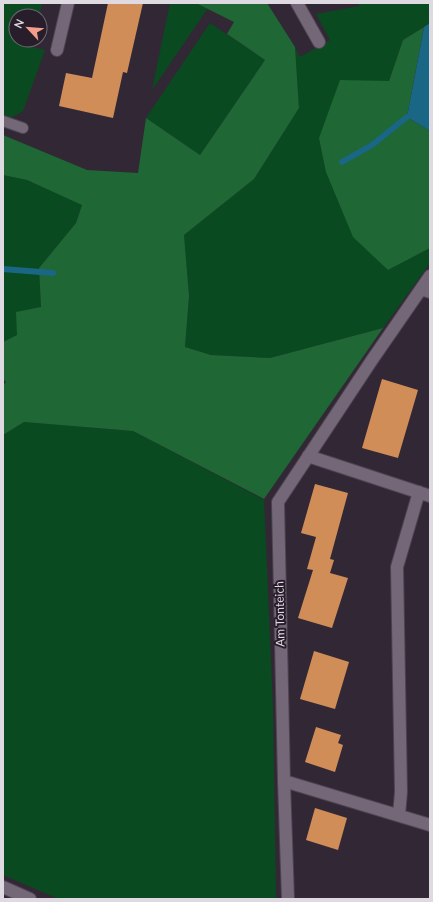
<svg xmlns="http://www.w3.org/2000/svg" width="433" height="902" font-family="Lato,sans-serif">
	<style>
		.green { fill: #0a4a20 }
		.forest { fill: #1f6734 }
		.water { fill: #196685 }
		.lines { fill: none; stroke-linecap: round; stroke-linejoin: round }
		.stream { stroke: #196685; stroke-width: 6 }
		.building { fill: #d18d58 }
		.lane-casing { stroke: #4d4450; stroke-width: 12 }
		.street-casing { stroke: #4d4450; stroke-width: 14 }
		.secondary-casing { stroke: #4d4450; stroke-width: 14 }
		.lane { stroke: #746878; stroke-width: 10 }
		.street { stroke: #746878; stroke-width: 12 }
		.secondary { stroke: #746878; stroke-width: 12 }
		.labels { text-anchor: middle; stroke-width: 4; stroke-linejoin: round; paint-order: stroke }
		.street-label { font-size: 12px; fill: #dfd9e2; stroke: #281e2b }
	</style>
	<rect width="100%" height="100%" fill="#322835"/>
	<path class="green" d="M3,3H42L39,16H16V40H33L32,47L45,50L23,111L11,118L3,115Z
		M170,3H207L210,5L152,90Z
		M359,3H430V23L403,40L389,81L388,270L430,248V263L383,328L270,358L211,355L185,347L189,296L184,235L254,179L299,108L295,47L300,57L330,40L316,14L359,6Z
		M210,23L265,60L200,155L146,118Z
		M3,175L27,180L82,204L76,223L39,268L41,307L17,336L3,342Z
		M24,422L133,431L264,500L273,708L276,899H59L3,875V435Z"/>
	<path class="forest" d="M196,3H267L295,47L299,108L254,179L184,235L189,296L185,347L211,355L270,358L383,328L264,499L133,431L24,422L3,435V384L6,383L3,378V342L17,335L16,312L41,307L39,268L76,223L82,205L27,180L3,175V135L87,170L138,173L146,118L200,155L265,60L227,34L234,22Z
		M424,27L407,117L430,131V248L388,270L353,237L326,172L319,138L340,80L389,81L403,40Z"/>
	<path class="water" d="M430,23V131L407,117L424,27Z"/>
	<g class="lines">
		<path class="stream" d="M342,162L372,145L407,117
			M3,269L53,273"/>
	</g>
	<path class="building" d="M108,3H143L127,73L123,72L113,118L59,106L66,73L92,78Z
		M382,379L418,390L398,458L362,448Z
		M315,484L348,493L330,559L334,560L330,573L348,578L332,628L298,618L313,570L307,569L316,537L301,533Z
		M314,651L349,662L335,709L300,699Z
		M316,727L341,735L338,743L343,745L335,772L305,762Z
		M315,808L347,818L338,850L306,840Z"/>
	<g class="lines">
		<defs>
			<path id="lane" d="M3,121L23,128
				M420,290L430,293"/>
			<path id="street" d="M297,3L319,42
				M57,50L68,3
				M308,456L430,496
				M284,781L430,825
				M399,815L401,792L397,567L419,492
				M288,899L284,781L278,502L372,360L430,276"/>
			<path id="secondary" d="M3,887L30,899"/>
		</defs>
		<use href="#lane" class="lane-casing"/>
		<use href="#street" class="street-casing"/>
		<use href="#secondary" class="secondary-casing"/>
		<use href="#lane" class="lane"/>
		<use href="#street" class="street"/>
		<use href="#secondary" class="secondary"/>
	</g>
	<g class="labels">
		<g class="street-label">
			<text transform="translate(280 614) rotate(-91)" y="4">Am Tonteich</text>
		</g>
	</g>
	<rect width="433" height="902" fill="none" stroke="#dfd9e2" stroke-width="8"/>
	<g transform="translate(28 28) rotate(296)"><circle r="19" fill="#281e2b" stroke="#716974"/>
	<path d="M0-3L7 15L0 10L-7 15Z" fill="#f49d8b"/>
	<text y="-6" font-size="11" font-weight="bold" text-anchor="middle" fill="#dfd9e2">N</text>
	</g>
</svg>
